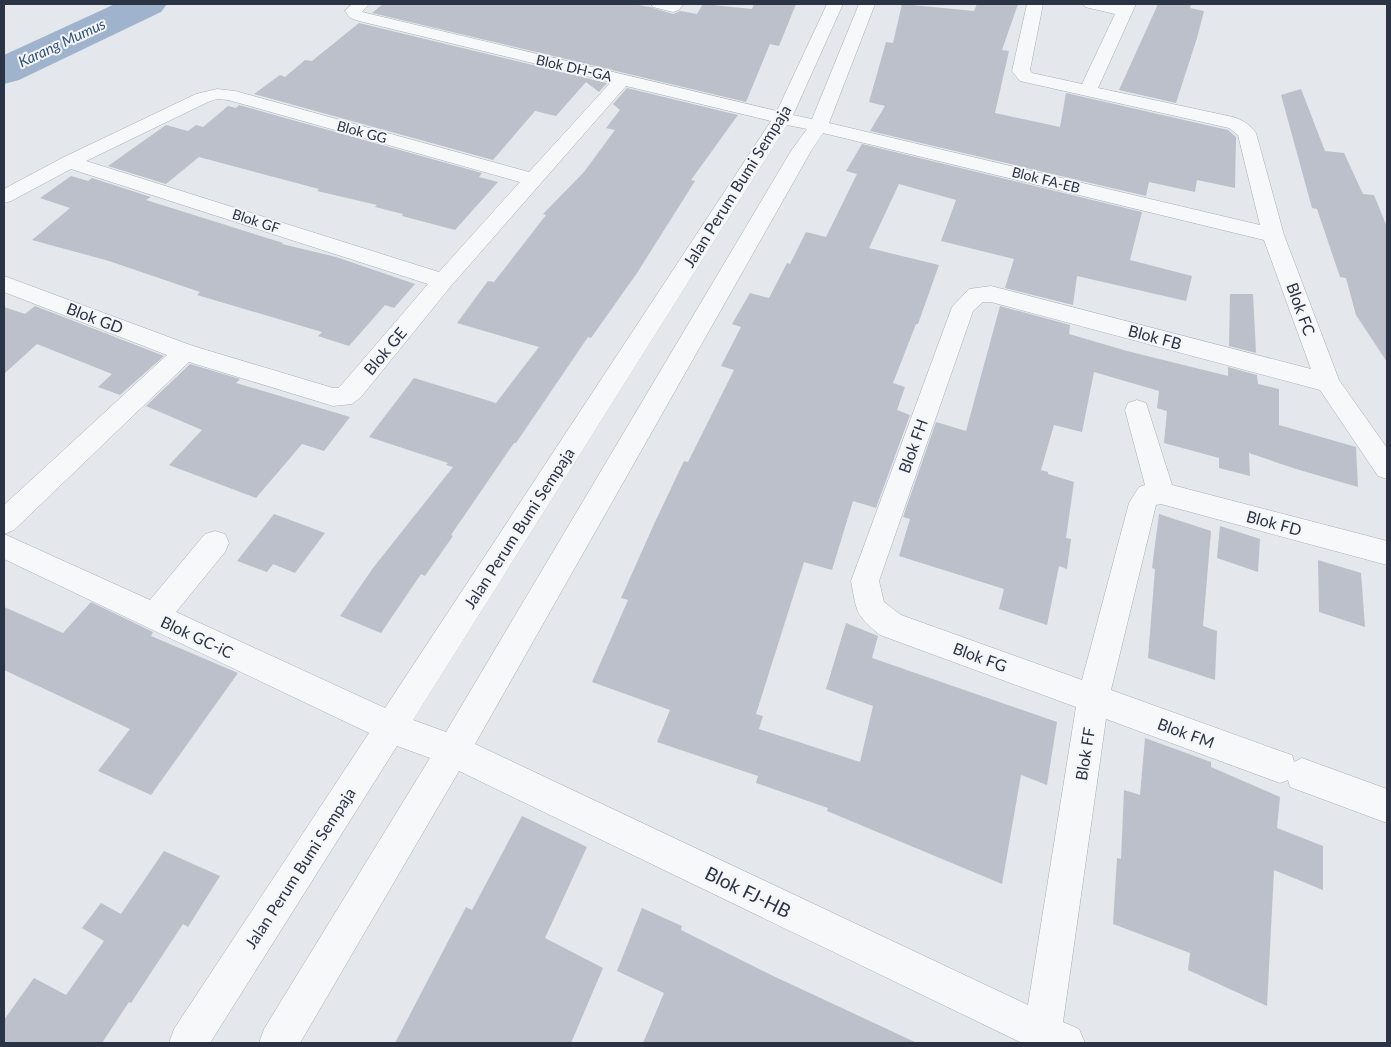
<svg xmlns="http://www.w3.org/2000/svg" width="1391" height="1047" font-family="Lato,sans-serif">
	<style>
		.lines { fill: none; stroke-linecap: round; stroke-linejoin: round }
		.river { fill: #9fb4cc; fill-rule: evenodd }
		.building { fill: #bbc0ca }
		.street-casing { stroke: #a9aeb7; stroke-width: 1 }
		.street { fill: #f7f8fa; fill-rule: evenodd }
		.labels { text-anchor: middle; stroke-width: 4; stroke-linejoin: round; paint-order: stroke }
		.far-street-label { font-size: 14px; fill: #2b3445; stroke: #f4f6f9 }
		.far-water-label { font-size: 15px; font-style: italic; fill: #34527a; stroke: #f4f6f9 }
		.street-label { font-size: 16px; fill: #2b3445; stroke: #f4f6f9 }
		.near-street-label { font-size: 19px; fill: #2b3445; stroke: #f4f6f9 }
	</style>
	<rect width="100%" height="100%" fill="#e4e7ec"/>
	<g class="lines">
		<path class="river" d="M115,4H167L161,12L19,80L4,84V55Z"/>
	</g>
	<path class="building" d="M383,4H633L650,7L673,14L680,11L697,14L703,4L752,9L754,4H796L779,46L770,44L746,102L372,13Z
		M902,4L974,11L977,4H1018L1002,50L1009,51L995,113L1060,127L1066,93L1228,130L1236,137L1235,188L1197,180L1195,192L1149,182L1146,196L870,131L885,106L869,102L886,42L893,43Z
		M1158,4H1191L1190,8L1204,11L1197,38L1176,103L1119,90Z
		M359,23L607,83L599,92L586,82L556,116L535,111L493,160L254,94L280,75L285,77L305,60L312,61Z
		M627,88L738,115L691,180L695,181L637,273L591,338L588,337L516,443H514L451,535L453,536L425,576L421,574L381,633L340,616L373,568L453,467L446,465L448,463L369,437L414,378L496,403L539,347L457,323L488,281L494,282L546,215L543,214L584,172L615,130L606,128L620,110L613,104Z
		M1301,89L1325,151L1344,153L1363,194L1374,195L1387,227V362L1356,315L1346,278L1340,277L1317,209L1312,208L1281,95Z
		M239,105L482,173L479,177L498,182L455,230L402,216L403,214L375,207L377,205L317,191L319,189L199,157L166,184L108,166L166,125L188,131L196,125L203,127L228,106L236,108Z
		M862,144L1142,212L1130,260L1192,276L1186,301L1077,276L1073,305L1005,288L1014,259L941,241L956,200L899,184L869,248L939,265L918,324H916L893,383L905,387L897,410L910,415L876,508L853,501L832,570L804,562L756,714L763,716L759,729L860,762L873,706L826,689L846,623L878,636L872,658L1057,722L1047,785L1021,775L1002,884L827,811L828,808L756,783L758,776L657,742L670,710L592,682L628,600L621,598L655,522L684,461L688,462L734,370L721,366L741,327L732,324L750,293L769,298L787,263L790,264L806,232L826,237L857,174L846,171Z
		M71,176L88,181L92,178L151,197L146,200L283,243L282,244L336,257L415,284L394,308L385,305L349,346L318,336L322,332L197,295L200,292L109,261L32,240L70,208L40,198Z
		M1230,294H1253L1256,353L1229,346Z
		M35,306L164,356L120,395L98,387L112,374L37,344L4,374V307L25,314Z
		M1000,306L1070,325L1069,334L1127,351L1228,376V367L1257,375L1258,384L1279,389V425L1356,447L1358,487L1296,469L1249,453L1250,476L1219,468V458L1164,443L1167,411L1157,408L1159,391L1094,372L1082,432L1054,425L1041,470L1048,472V474L1074,482L1066,538L1071,539L1067,569L1059,566L1047,625L999,609L1004,589L899,556L910,519L903,517L936,422L966,431Z
		M190,364L240,379L236,383L350,417L324,451L302,444L256,498L169,465L202,430L146,406Z
		M274,514L325,533L295,573L273,564L267,572L237,561Z
		M1159,514L1211,531L1203,626L1217,631L1215,680L1148,658L1155,569L1152,568Z
		M1220,526L1260,539L1258,572L1217,558Z
		M1318,560L1361,573L1365,627L1319,612Z
		M91,602L153,632L151,636L238,673L151,795L98,771L130,729L4,670V607L63,633Z
		M1145,738L1211,762V767L1280,797L1277,828L1323,846V890L1274,870L1267,1006L1188,970L1190,953L1113,924L1117,858L1121,859L1124,790L1140,795Z
		M522,816L587,847L545,938L603,968L571,1043H395L466,907L472,910Z
		M164,851L220,876L188,927L183,924L131,1003L129,1002L102,1043H4V1020L34,978L66,995L104,941L82,928L101,903L121,914Z
		M642,908L682,926L681,930L769,974L917,1043H643L664,993L617,971Z"/>
	<g class="lines">
		<defs>
			<path id="street" d="M352,4H369L362,12L370,14L777,111L827,4H843L793,115L812,119L859,4H875L829,123L1260,225L1238,135L1229,128L1020,81L1012,71L1027,4H1043L1030,70L1032,73L1082,84L1115,14L1085,7L1083,4H1136L1098,88L1233,117C1242,120 1250,124 1256,133L1284,235L1339,380L1387,448V479L1378,476L1320,390L991,302H983L973,311L879,581L884,602L901,615L1082,680L1129,503L1139,487L1145,485L1125,410L1128,403L1137,400L1146,403L1172,485L1387,541V565L1161,504L1156,505L1111,690L1280,751L1292,755L1294,762L1302,758L1387,789V823L1290,787L1288,780L1280,783L1106,719L1063,1022L1079,1029L1085,1043H1022L459,771L300,1043H259L264,1029L430,758L397,746L210,1043H169L174,1029L369,733L4,559V534L150,600L205,534L215,531L225,534L229,543L225,552L176,612L385,708L771,121L626,86L451,286L361,397L352,404L333,406L189,362L14,530L4,534V505L167,355L4,292V276L193,346L333,388H338L343,383L428,284L71,169L11,201L4,203V189L62,158L196,94L217,89L235,91L529,172L611,82L359,21L350,18L345,11ZM217,99L228,100L520,182L439,272L86,161L208,102ZM787,125L807,129L791,151L446,732L413,720ZM823,133L1264,240L1311,369L991,286L969,289L952,307L851,581C857,613 855,614 880,635L1076,707L1028,1005L475,744L811,151Z
				M651,4H683L679,10L673,12L653,7Z"/>
		</defs>
		<use href="#street" class="street-casing"/>
		<use href="#street" class="street"/>
	</g>
	<g class="labels">
		<g class="far-street-label">
			<text transform="translate(574 68) rotate(13)" y="5">Blok DH-GA</text>
			<text transform="translate(362 132) rotate(15)" y="5">Blok GG</text>
			<text transform="translate(1046 180) rotate(14)" y="5">Blok FA-EB</text>
			<text transform="translate(256 221) rotate(18)" y="5">Blok GF</text>
		</g>
		<g class="far-water-label">
			<text transform="translate(62 43) rotate(-25)" y="5">Karang Mumus</text>
		</g>
		<g class="street-label">
			<text transform="translate(737 186) rotate(-58)" y="6">Jalan Perum Bumi Sempaja</text>
			<text transform="translate(1301 309) rotate(70)" y="6">Blok FC</text>
			<text transform="translate(95 318) rotate(21)" y="6">Blok GD</text>
			<text transform="translate(1155 337) rotate(15)" y="6">Blok FB</text>
			<text transform="translate(385 351) rotate(-50)" y="6">Blok GE</text>
			<text transform="translate(913 446) rotate(-70)" y="6">Blok FH</text>
			<text transform="translate(1274 523) rotate(15)" y="6">Blok FD</text>
			<text transform="translate(519 528) rotate(-57)" y="6">Jalan Perum Bumi Sempaja</text>
			<text transform="translate(197 637) rotate(25)" y="6">Blok GC-iC</text>
			<text transform="translate(980 657) rotate(20)" y="6">Blok FG</text>
			<text transform="translate(1186 733) rotate(20)" y="6">Blok FM</text>
			<text transform="translate(1085 754) rotate(-81)" y="6">Blok FF</text>
			<text transform="translate(300 868) rotate(-57)" y="6">Jalan Perum Bumi Sempaja</text>
		</g>
		<g class="near-street-label">
			<text transform="translate(748 892) rotate(26)" y="7">Blok FJ-HB</text>
		</g>
	</g>
	<rect width="1391" height="1047" fill="none" stroke="#2b3445" stroke-width="10"/>
</svg>
